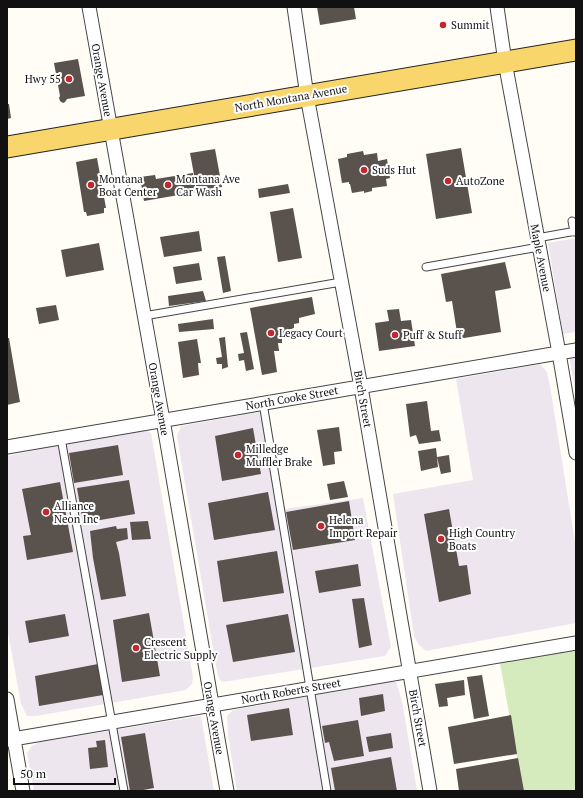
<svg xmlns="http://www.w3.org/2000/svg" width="583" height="798" font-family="'PT Serif',serif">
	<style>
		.industrial { fill: #eee6ef }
		.green { fill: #d5ebbd }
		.building { fill: #5a524d }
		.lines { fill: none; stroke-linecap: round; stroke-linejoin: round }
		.service-casing { stroke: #444; stroke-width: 9 }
		.minor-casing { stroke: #444; stroke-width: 15 }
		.primary-casing { stroke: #222; stroke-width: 23 }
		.service { stroke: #fff; stroke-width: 7 }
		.minor { stroke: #fff; stroke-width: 13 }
		.primary { stroke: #f9d66b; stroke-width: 21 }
		.poi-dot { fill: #c4262e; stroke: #fff; stroke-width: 1.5 }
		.labels { text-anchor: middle; stroke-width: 4; stroke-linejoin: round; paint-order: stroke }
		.poi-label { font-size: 11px; fill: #111; stroke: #fff; text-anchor: start }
		.street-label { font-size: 11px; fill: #111; stroke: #fff }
	</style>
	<rect width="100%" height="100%" fill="#fffdf5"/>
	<path class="industrial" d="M576,238V332L563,334L548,243Z
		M576,355V395L569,356Z
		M540,364L547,372L550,386L576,548V623L426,651L419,645L414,636L393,494L473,480L456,379Z
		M264,411L285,509L363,498L391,647L385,656L223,682L219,679L216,666L177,436L181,426Z
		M141,428L151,433L193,677L192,684L186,690L36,716H27L21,704L7,627V456Z
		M385,682H396L399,691L403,706L417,791H237L228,735L227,716L233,710Z
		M201,716L214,791H34L27,753L32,746L40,742Z"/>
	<path class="green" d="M576,650V791H523L500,663Z"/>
	<path class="building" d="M317,7H354L356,19L320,25Z
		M78,59L85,96L67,99L65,102L63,103L60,101L59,98L60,96L54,63Z
		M7,104H9L11,118L7,119Z
		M461,148L472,213L436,219L426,154Z
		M215,149L222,187L197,191L190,153Z
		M363,151L364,155L377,153L378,161L387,159L390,178L386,179L387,186L372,188V191L364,193V191L352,193L350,184H349V182L342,183L338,159L347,157V154Z
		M97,158L106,208H104V213L87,216L86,212H84L76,162Z
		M193,173L196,192L144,201L140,177L155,175L156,179Z
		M288,184L290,193L259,198L258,189Z
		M293,208L302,258L278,262L270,212Z
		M199,231L202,251L164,257L160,237Z
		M99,243L104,270L66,277L61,250Z
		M225,256L231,291L223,293L217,257Z
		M505,262L511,288L495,291L501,332L458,339L452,301L446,302L441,274Z
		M199,263L202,280L176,284L173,267Z
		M203,291L206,301L169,306L168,296Z
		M312,297L315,314L299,318V323L294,324V328L288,330L289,336L282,338V343H278L279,351H274L277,372L262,375L250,308Z
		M56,305L59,320L39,324L36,308Z
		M399,309L401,321L411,320L415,346L379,351L375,323L389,321L387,310Z
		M213,319L214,329L179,332L178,324Z
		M247,332L254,369L246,371L244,360L239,361L238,354L244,353L240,333Z
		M225,337L228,367L222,369V364H217L216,358L222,357L219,338Z
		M7,338H9L20,402L7,405Z
		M197,339L201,363H198L199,375L183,378L178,342Z
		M427,401L431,431L439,430L441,441L419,444L416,435L410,437L406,404Z
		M339,427L342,451L334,452L335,464L323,466L317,430Z
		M253,428L261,474L222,481L215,436Z
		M118,445L123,475L74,483L69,453Z
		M436,448L437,457L449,455L451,472L441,474L437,457L438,467L421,471L418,451Z
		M129,480L135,514L83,523L77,488Z
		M344,481L348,497L330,500L327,484Z
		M60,482L73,552L27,560L23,536L31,535L22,489Z
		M268,492L275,530L214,540L208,503Z
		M349,501L355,540L293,550L286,512Z
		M449,509L459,566L467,565L471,594L439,602L424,514Z
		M148,521L151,539L132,540L130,522Z
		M116,526L117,529L127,528L128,539L116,542L119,553L126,596L101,600L93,558L90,531Z
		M277,551L284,593L223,602L217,561Z
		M358,564L361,586L319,593L315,571Z
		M364,598L372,645L359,648L352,599Z
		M149,613L160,676L122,682L113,620Z
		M65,614L69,636L29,643L25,621Z
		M288,614L295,652L233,662L226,625Z
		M98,664L103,695L39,706L35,676Z
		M482,675L489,716L474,719L467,677Z
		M464,680L465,695L447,698L448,706L439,707L435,684Z
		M383,694L385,711L361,716L359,698Z
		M289,708L293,735L251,741L247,715Z
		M511,715L517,754L454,764L448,727Z
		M358,720L364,756L334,761L329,742L325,743L322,726Z
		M145,733L154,788L138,791H130L121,737Z
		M391,733L393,748L369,752L366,737Z
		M105,740L108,767L90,769L88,748L97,747L96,741Z
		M391,757L397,791H335L331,768Z
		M518,758L524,791H459L456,769Z"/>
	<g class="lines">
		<defs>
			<path id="service" d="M572,221L574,232
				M537,238L576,231
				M426,267L539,247
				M144,316L341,282
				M263,403L327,791
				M61,438L124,791"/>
			<path id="minor" d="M89,7L163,420L227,791
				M294,7L307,96L361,387L430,791
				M497,7L505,62L559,353L576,453
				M7,447L576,350
				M7,699L23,791
				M7,740L576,643"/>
			<path id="primary" d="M7,147L576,50"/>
		</defs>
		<use href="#service" class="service-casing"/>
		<use href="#minor" class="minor-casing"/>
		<use href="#primary" class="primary-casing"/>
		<use href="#service" class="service"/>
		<use href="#minor" class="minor"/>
		<use href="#primary" class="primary"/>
	</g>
	<g class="poi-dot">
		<circle cx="443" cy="25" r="4"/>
		<circle cx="69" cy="79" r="4"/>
		<circle cx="364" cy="170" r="4"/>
		<circle cx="448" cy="181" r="4"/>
		<circle cx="91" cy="185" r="4"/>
		<circle cx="168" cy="185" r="4"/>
		<circle cx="271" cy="333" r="4"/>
		<circle cx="395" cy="335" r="4"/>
		<circle cx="238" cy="455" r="4"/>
		<circle cx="46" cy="512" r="4"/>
		<circle cx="321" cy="526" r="4"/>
		<circle cx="441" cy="539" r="4"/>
		<circle cx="136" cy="648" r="4"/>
	</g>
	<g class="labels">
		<g class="poi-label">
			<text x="451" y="29">Summit</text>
			<text x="61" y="83" text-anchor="end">Hwy 55</text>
			<text x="372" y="174">Suds Hut</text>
			<text x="99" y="183">Montana<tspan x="99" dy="13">Boat Center</tspan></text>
			<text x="176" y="183">Montana Ave<tspan x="176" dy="13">Car Wash</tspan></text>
			<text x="456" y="185">AutoZone</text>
			<text x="279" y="337">Legacy Court</text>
			<text x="403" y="339">Puff &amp; Stuff</text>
			<text x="246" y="453">Milledge<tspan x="246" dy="13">Muffler Brake</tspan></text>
			<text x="54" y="510">Alliance<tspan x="54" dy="13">Neon Inc</tspan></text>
			<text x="329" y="524">Helena<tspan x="329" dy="13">Import Repair</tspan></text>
			<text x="449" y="537">High Country<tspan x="449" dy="13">Boats</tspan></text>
			<text x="144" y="646">Crescent<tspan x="144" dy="13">Electric Supply</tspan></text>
		</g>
		<g class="street-label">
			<text transform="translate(102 80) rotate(80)" y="4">Orange Avenue</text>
			<text transform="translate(291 98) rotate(-10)" y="4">North Montana Avenue</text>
			<text transform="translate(541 258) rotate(79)" y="4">Maple Avenue</text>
			<text transform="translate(292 398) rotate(-10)" y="4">North Cooke Street</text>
			<text transform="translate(159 399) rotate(80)" y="4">Orange Avenue</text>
			<text transform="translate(363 399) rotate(80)" y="4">Birch Street</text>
			<text transform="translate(291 691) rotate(-10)" y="4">North Roberts Street</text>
			<text transform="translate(214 718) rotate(80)" y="4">Orange Avenue</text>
			<text transform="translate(418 718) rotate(80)" y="4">Birch Street</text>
		</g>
	</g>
	<rect width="583" height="798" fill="none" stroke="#111111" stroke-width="16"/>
	<path d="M14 778v6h101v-6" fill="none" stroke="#111111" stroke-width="2"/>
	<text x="20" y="778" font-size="12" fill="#111111" stroke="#ffffff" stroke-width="3" paint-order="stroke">50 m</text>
</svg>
